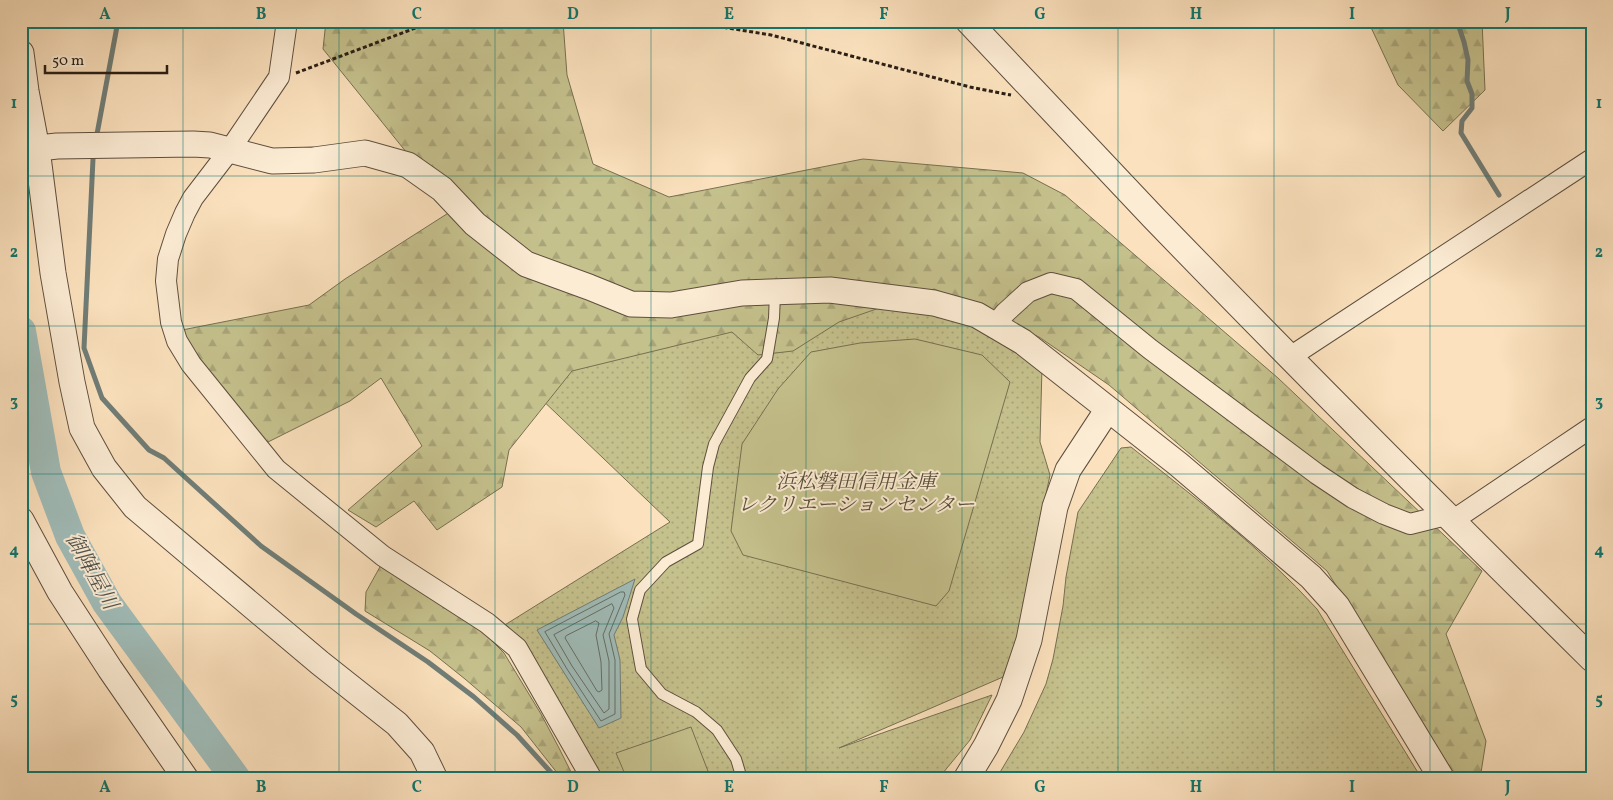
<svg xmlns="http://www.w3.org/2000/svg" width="1613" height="800" font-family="Vollkorn,'Noto Serif JP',serif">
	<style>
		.grass { fill: url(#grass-dots); stroke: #777051 }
		.forest { fill: url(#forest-firs); stroke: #777051 }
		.pitch { fill: #c5c18d; stroke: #777051 }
		.water { fill: #a0bcb8; stroke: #707d77 }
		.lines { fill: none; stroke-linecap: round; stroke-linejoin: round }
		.shore { stroke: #646d66; stroke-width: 1 }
		.stream { stroke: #707d77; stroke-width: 5 }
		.river { stroke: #a0bcb8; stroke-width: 30 }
		.service-casing { stroke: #5e4f3f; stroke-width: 12 }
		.minor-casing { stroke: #5e4f3f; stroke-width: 22 }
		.tertiary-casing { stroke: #5e4f3f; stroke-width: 27 }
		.path { stroke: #291e15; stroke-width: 3; stroke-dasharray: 4 2.5; stroke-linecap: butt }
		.service { stroke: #fcecd4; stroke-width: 10 }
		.minor { stroke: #fcecd4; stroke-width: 20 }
		.tertiary { stroke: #fcecd4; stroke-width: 25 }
		.grid { fill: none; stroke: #0f766e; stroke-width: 1; stroke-opacity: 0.55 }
		.labels { text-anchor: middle; stroke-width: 4; stroke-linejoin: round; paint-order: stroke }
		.park-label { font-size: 20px; font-style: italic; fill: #584f39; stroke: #fcecd4 }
		.water-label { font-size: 21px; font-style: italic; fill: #53554e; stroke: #fcecd4 }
		.neatline { fill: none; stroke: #0f766e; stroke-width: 2 }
		.grid-label { font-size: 16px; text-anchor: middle; font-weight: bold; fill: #0f766e }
	</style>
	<defs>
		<pattern id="grass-dots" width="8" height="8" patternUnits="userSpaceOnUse" patternTransform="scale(1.25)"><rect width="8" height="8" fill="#c5c18d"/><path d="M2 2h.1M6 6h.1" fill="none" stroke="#a9a579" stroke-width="1.8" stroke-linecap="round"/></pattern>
		<pattern id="forest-firs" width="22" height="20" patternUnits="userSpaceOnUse" patternTransform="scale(1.25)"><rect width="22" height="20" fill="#c5c18d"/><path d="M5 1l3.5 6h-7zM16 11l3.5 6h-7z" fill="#a9a579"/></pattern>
	</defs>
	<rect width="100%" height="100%" fill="#fbe1bd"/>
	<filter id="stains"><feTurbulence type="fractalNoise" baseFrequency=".004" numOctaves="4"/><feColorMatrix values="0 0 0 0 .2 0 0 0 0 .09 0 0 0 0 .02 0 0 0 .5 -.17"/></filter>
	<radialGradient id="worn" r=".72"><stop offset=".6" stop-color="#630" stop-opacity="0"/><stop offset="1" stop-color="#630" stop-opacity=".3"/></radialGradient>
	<path class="grass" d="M827,299L923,311L974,325L1042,367L1040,442L1050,475L1029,577L1020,630L1003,677L839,748L992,695L970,740L938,779H599L500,628L670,522L514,373Z
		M1131,447C1195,498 1262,548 1317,609L1422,779H996L1024,732L1046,684L1053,659L1063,606L1066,577L1078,512L1121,448Z"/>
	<path class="forest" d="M326,21H563L567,75L593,164L669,197L863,159L1023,173L1065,195L1278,378L1482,571L1446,634L1486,741L1480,779H1457L1327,571L1109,385L1039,337L934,289L839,322L793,351L758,355L732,332L572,371L509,450L502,487L437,530L414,501L376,527L348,510L422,446L381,378L350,401L266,443L177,331L309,305L345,279L453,210L323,49Z
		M1368,21H1482L1485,90L1443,131L1398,85Z
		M381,565L481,630L504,653L541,714L559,748L571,772L569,779L558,774L521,727L465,679L430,651L365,611L366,592Z"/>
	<path class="pitch" d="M915,339L982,355L1010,382L949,591L936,606L743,555L731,531L742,444L778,389L811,352L860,343Z
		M691,727L711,779H627L616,753Z"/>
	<path class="water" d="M635,579L623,617L614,635L620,660L621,718L599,728L537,630Z"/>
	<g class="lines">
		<path class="shore" d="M621,592H624L625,595L609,634L615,660V714L601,721L567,669L545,632Z
			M612,604L614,608L603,635L609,661V709L604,713L572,666L554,635Z
			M596,621L599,623L596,635L601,662L602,690L599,692L597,691L565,638L566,636Z"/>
		<path class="stream" d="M1457,21L1464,42L1468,60L1467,81L1472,94V108L1462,121L1461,133L1499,195
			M97,134L118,21
			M93,159L84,348L102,398L149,450L164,458L261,546L356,614L428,662L474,697L517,735L557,779"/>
		<path class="river" d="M21,331L46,472L70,536L107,603L236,779"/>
		<defs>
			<path id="service" d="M742,779L736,759L717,730L696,712L662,694L641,669L632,619L640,590L666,562L698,544L708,467L714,444L750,378L767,359L774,318L775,293"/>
			<path id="minor" d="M287,21L279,77L229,151L193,198L185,213L176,234L168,259L166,281L171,322L177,341L191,364L276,469L383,556L487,623L517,648L592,779
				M995,325L1005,313L1028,292L1051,283L1076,289L1150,349L1317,474L1353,498L1384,514L1410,524L1446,515
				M1290,357L1592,159
				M1452,521L1592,427"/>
			<path id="tertiary" d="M968,21C1030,86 1091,152 1153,217C1297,366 1444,513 1592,659
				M21,53L26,91L37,149L53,273L72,382L82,428L104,468L135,507L320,663L397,724L422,752L435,779
				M21,150L57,146L193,144L210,145L272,161L314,160L365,153L408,165L442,189L475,224L526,264L589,287L631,304L671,305L742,293L830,290L934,303L977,315L1023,342L1178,464L1311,577L1337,606L1442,779
				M21,520L60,592L110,669L186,779
				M966,779L986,746L1009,700L1029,640L1055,507L1068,470L1108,409"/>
		</defs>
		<use href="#service" class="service-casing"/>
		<use href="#minor" class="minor-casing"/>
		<use href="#tertiary" class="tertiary-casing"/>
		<path class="path" d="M685,21L771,35L970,87L1011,95
			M296,73L434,21"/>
		<use href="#service" class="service"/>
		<use href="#minor" class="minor"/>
		<use href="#tertiary" class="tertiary"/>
	</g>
	<path class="grid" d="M183,21V779M339,21V779M495,21V779M651,21V779M806,21V779M962,21V779M1118,21V779M1274,21V779M1430,21V779M21,176H1592M21,326H1592M21,474H1592M21,624H1592"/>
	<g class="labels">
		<g class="park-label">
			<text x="856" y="488">浜松磐田信用金庫<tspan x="856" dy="23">レクリエーションセンター</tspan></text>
		</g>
		<g class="water-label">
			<text transform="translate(92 571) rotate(61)" y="7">御陣屋川</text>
		</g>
	</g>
	<rect width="1613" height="800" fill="none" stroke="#fbe1bd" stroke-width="55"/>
	<path d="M45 65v8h122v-8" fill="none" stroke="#291e15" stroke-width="2.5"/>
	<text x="52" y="65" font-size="15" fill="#291e15" stroke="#fcecd4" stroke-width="4" paint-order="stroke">50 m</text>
	<rect x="28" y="28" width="1558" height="744" class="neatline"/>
	<g class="grid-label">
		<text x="105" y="19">A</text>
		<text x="261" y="19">B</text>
		<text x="417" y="19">C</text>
		<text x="573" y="19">D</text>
		<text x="729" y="19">E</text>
		<text x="884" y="19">F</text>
		<text x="1040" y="19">G</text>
		<text x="1196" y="19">H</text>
		<text x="1352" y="19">I</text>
		<text x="1508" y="19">J</text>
		<text x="14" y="108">1</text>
		<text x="1599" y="108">1</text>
		<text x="14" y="257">2</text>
		<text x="1599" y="257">2</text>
		<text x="14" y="406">3</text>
		<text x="1599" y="406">3</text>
		<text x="14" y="555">4</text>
		<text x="1599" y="555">4</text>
		<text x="14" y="704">5</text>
		<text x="1599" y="704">5</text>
		<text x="105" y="792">A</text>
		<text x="261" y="792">B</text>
		<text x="417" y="792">C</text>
		<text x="573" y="792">D</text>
		<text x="729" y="792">E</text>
		<text x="884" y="792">F</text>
		<text x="1040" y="792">G</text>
		<text x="1196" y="792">H</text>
		<text x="1352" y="792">I</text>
		<text x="1508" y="792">J</text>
	</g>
	<rect width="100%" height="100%" filter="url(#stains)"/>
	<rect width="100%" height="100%" fill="url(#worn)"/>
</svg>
